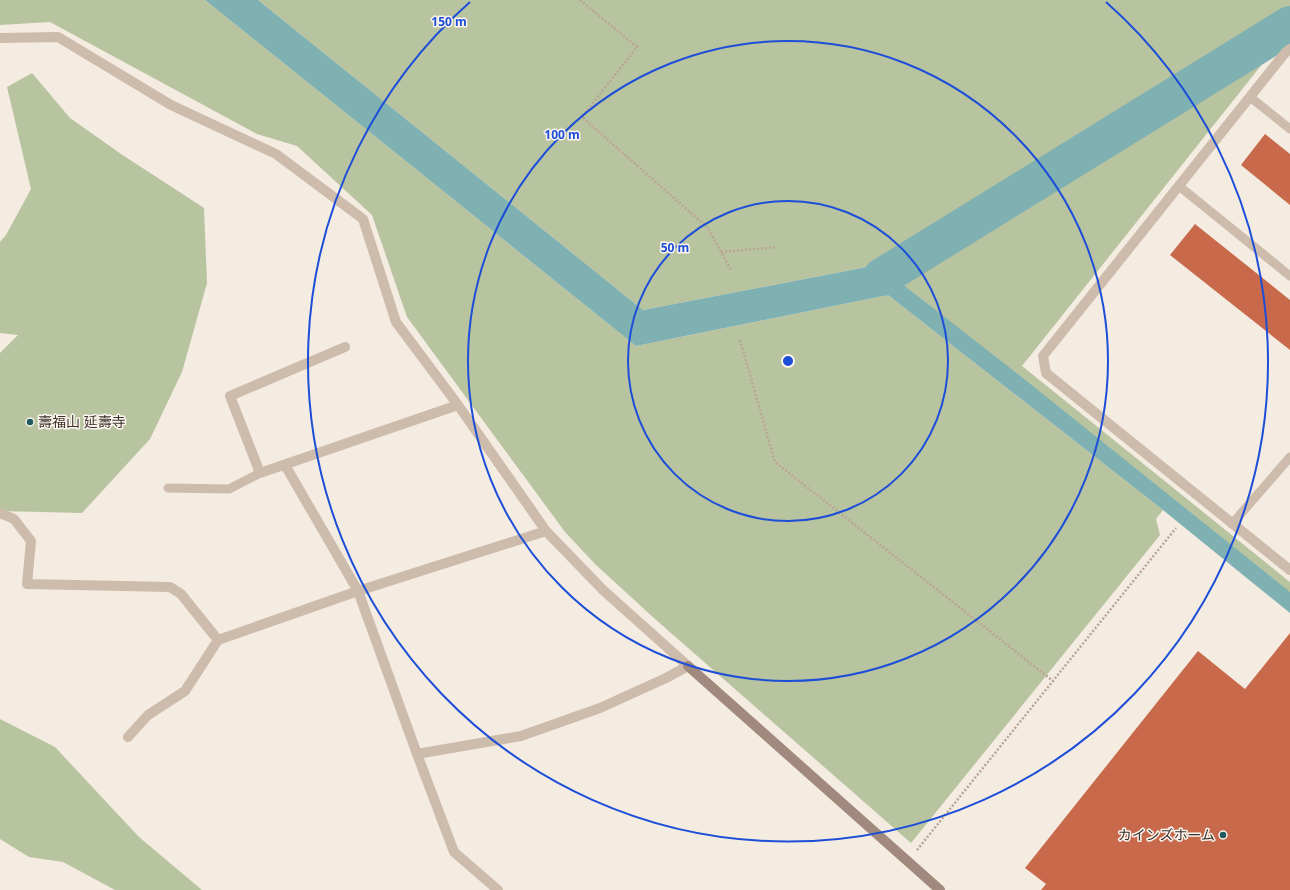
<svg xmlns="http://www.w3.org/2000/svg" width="1290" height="890" font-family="'Noto Sans','Noto Sans JP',sans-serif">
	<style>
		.green { fill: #b8c4a0 }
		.water { fill: #7fb0b2 }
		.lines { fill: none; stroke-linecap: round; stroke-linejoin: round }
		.river { stroke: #7fb0b2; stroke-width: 38 }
		.building { fill: #c8694b }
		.path { stroke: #b9a596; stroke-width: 2.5; stroke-dasharray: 2 2; stroke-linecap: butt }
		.lane { stroke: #cdbbac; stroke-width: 9 }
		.street { stroke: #cdbbac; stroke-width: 10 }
		.secondary { stroke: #a18a7d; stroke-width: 10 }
		.ring { fill: none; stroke: #1d4ed8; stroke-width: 2 }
		.poi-dot { fill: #1f5a5e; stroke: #fbf5ee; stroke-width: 1.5 }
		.labels { text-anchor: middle; stroke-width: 3; stroke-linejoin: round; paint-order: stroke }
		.poi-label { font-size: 14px; fill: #3b302b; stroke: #fbf5ee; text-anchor: start }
		.centre { fill: #1d4ed8; stroke: #fbf5ee; stroke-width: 2 }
		.ring-label { font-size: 12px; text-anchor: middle; font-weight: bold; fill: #1d4ed8; stroke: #fbf5ee; stroke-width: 3; stroke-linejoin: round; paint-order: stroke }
	</style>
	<rect width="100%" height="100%" fill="#f4ebe1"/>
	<path class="green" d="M0,0H205L636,346L888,295L1163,510L1156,519L1160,535L911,843L655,619L595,564L565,532L407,317L372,215L297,146L257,134L50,22L0,25Z
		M258,0H1290V15L898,261L643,310Z
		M1279,43L1022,366L1290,582V593L901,283L900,276Z
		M32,73L70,118L121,154L204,208L207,283L182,372L150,439L82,513L0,511V353L18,335L0,333V242L6,235L31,189L7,87Z
		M0,719L55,747L139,837L202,890H115L63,862L29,857L0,839Z"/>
	<path class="water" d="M205,0H258L643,310L898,261L901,283L1014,371L1290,592V613L1163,510L888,295L636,346Z"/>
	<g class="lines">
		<path class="river" d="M882,277L1290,25"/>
	</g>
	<path class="building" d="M1265,134L1290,154V205L1241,165Z
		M1195,224L1290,300V350L1170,255Z
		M1290,633V890H1041L1046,884L1025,868L1198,651L1245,689Z"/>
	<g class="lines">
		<path class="path" d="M580,0L637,47L582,117L708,228L731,270
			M721,252L777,247
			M740,340L775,462L1053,681
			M917,850L1176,528"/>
		<path class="lane" d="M1250,97L1290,129
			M1179,186L1290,276
			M168,488L229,489L260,473
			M1232,524L1290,457"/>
		<path class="street" d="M0,38L58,37L171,105L276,154L363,219L396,322L458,405L546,531L603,590L688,666L666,678L600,708L521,736L417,754
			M1290,49L1285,53L1043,356L1046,373L1290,570
			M345,347L230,396L260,473L458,405
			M285,465L358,591L417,754L454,852L498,890
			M0,513L14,519L31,541L27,584L170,587L181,594L218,640
			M128,737L148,715L185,691L218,640L358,591L546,531"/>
		<path class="secondary" d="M688,666L940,890"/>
	</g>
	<g class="ring">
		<circle cx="788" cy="361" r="160"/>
		<circle cx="788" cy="361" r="320"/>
		<path d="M1106 2A480 480 0 1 1 470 2"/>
	</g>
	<g class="poi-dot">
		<circle cx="30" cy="422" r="4"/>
		<circle cx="1223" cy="835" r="4"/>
	</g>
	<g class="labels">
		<g class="poi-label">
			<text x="38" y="427">壽福山 延壽寺</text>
			<text x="1215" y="840" text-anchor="end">カインズホーム</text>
		</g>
	</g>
	<circle cx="788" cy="361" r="6" class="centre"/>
	<g class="ring-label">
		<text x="449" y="26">150 m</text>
		<text x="562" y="139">100 m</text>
		<text x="675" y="252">50 m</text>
	</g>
</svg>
